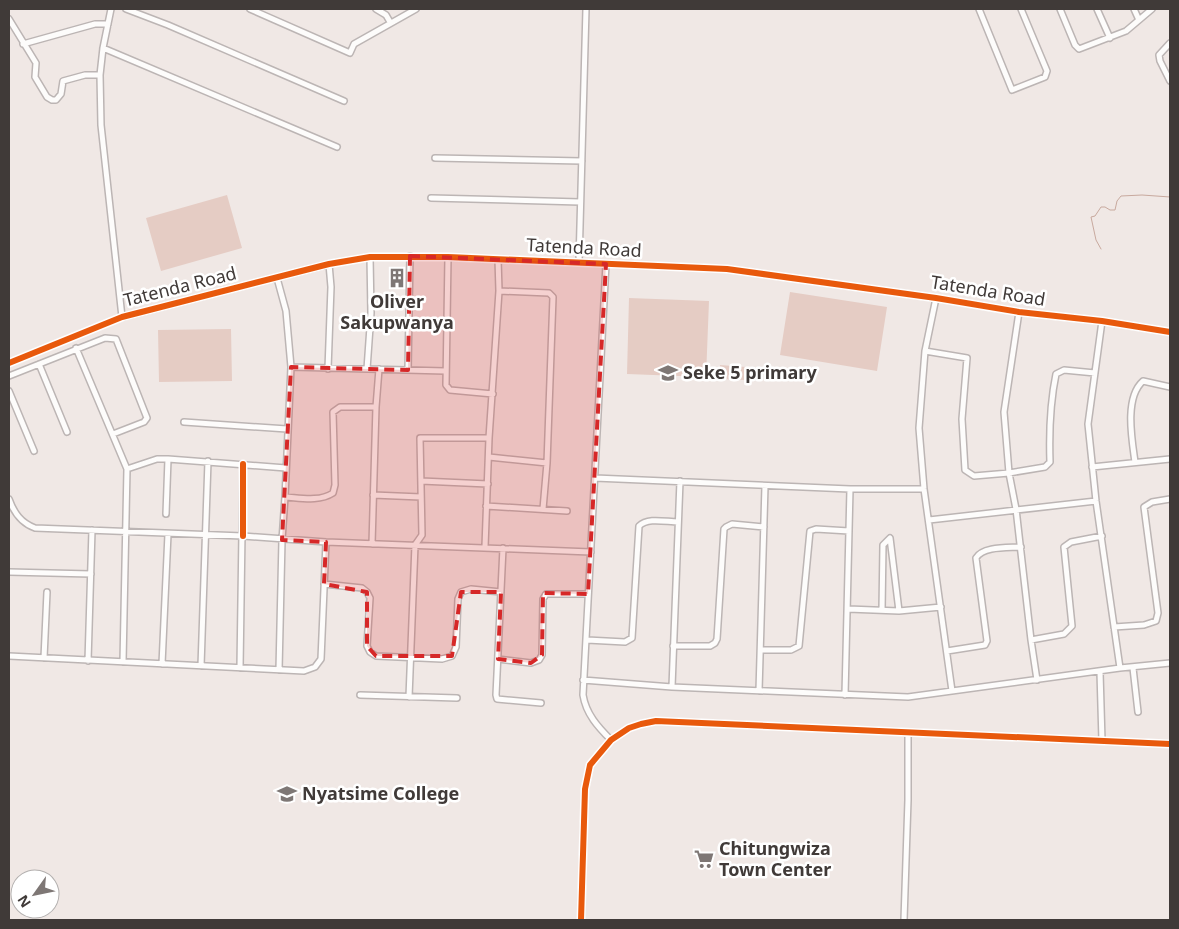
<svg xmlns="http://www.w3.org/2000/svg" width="1179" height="929" font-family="'Noto Sans',sans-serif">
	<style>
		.green { fill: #e5ccc4 }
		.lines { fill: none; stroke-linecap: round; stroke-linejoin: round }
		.stream { stroke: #c8a99e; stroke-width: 1 }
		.minor-casing { stroke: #bcb5b4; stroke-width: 8 }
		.minor { stroke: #fdfcfb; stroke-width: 5 }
		.cycleway-casing { stroke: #fff; stroke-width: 9 }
		.cycleway { stroke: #e8590c; stroke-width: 6 }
		.marked { fill: #d62828; fill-opacity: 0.2; stroke: #d62828; stroke-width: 4; stroke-dasharray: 10 6; stroke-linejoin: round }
		.labels { text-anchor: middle; stroke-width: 5; stroke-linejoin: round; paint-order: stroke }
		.street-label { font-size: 18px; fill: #403a38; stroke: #fff }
		.poi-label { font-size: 18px; font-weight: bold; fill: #403a38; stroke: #fff; text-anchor: start }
	</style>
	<rect width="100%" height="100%" fill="#f0e8e5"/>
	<path class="green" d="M227,195L242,248L161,271L146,218Z
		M790,292L887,307L877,371L780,355Z
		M629,298L709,301L706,377L627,374Z
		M231,329L232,381L159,382L158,330Z
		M720,365L746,367V380L719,379Z"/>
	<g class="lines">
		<path class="stream" d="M1101,249L1096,240L1091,217L1095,216L1101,207H1105L1110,210H1115L1117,201L1121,196L1142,195L1170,197"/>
		<defs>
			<path id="minor" d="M111,9L103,48L100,75L101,125L122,317
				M126,9L168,25L344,101
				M250,9L350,53L354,44L416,9
				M376,9L386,15L390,22
				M979,9L1012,90L1045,77L1047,71L1021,9
				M1060,9L1075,45L1079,49L1126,31L1152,9
				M1097,9L1110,38
				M1134,9L1139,20
				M9,19L36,63L35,77L47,97L52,100H56L61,94L63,81L85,75H100
				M1170,43L1159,55L1160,61L1170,81
				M23,44L95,24H108
				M103,48L337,147
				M435,158L582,161
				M431,198L580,202
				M448,257L446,385L450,390L493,394
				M579,262L586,9
				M606,264L583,695C586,714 598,727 611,740
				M277,278L286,311L291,367L285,497L282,540L279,670
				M936,298L925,351L919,428L924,489L952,691
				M1019,312L1004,412L1009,473L1016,509L1031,640L1037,680
				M1102,321L1088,424L1096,501L1120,668
				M76,348L127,469L123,662
				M925,351L967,358L962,419L965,470L974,476L1009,473L1045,467L1050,462C1049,432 1050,403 1056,374L1064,370L1095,373
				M9,363L122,317L329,264L370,257H448L727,269L936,298L1019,312L1102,321L1170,332
				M39,364L67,432
				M291,367L445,371
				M328,369L331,287L329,264
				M367,369L371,313L370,257
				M408,370L410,256
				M9,376L105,338L116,339L147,418L144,422L113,434
				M9,391L34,451
				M184,422L287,429
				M489,457L547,463L553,297L549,293L499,291
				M1135,462C1132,440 1124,398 1143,381L1170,387
				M1092,467L1170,459
				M127,469L157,459H168L286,468
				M595,478L850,489H924
				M421,481L488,484
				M373,495L421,497
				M285,497C301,498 319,502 333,493L335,485L333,412L340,407H376
				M9,499C14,513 21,523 35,528L243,536L326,542L591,552
				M486,506L567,511
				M543,509L547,463
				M166,514L168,459
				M929,520L1096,501
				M372,544L376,407L379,369
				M485,547L489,438L499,291L498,259
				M503,548L496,695L497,699L541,703
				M9,572L91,574
				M324,584L362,588L367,592L370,598L367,646L370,652L376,656L442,659L452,656L456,647L458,599L461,592L471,589L501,592
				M848,609L899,611L941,607
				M882,610L883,545L890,538L899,611
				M1114,627L1144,625L1156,621L1158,613L1144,507L1152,502L1170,499
				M587,640L625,642L632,638L639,526C648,517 666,522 678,522
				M1031,640L1064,634L1072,626L1064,547L1071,542L1102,536
				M673,646H710L715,643L717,639L724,529L726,527L732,524L764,527
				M761,650H791L799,646L810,531L816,529L849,531
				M947,651L985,645L987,641L976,558C983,546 1008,548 1021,547
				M9,656L304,671L315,667L321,659L326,542
				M44,658L47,592
				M498,659L531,663L539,660L542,655L543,599L546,594H588
				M88,661L92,530
				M162,664L168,534
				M201,666L208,461
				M240,668L243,464
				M1133,668L1138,712
				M1100,672L1102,741
				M583,680L672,687L908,697L1120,668L1170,663
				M672,687L680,481
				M759,691L765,486
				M360,695L457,698
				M845,695L850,489
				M409,697L415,545L422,535L420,438H489
				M581,920L585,789L590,765L611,740L629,728L641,724L656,721L1170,744
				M904,920L908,800V732"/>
		</defs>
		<use href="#minor" class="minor-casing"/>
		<use href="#minor" class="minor"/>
		<defs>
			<path id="cycleway" d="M9,363L122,317L329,264L370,257H448L727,269L936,298L1019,312L1102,321L1170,332
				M243,536V464
				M581,920L585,789L590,765L611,740L629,728L641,724L656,721L1170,744"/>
		</defs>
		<use href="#cycleway" class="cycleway-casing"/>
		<use href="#cycleway" class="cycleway"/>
	</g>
	<path class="marked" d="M410,256L606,264L588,594L543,593L542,655L531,663L498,659L501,592H461L452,656H376L367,646V592L324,584L326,542L282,540L291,367L408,370Z"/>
	<defs>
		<symbol id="building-bare" viewBox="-9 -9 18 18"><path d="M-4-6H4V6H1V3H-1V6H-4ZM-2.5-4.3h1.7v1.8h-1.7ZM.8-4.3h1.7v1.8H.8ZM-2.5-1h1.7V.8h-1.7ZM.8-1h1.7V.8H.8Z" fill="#7e7775" stroke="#fff" stroke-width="2.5" paint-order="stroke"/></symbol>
		<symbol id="school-bare" viewBox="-9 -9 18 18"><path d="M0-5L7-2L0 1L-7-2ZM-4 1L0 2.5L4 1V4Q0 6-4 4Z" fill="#7e7775" stroke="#fff" stroke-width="2.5" paint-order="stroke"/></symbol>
		<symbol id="supermarket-bare" viewBox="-9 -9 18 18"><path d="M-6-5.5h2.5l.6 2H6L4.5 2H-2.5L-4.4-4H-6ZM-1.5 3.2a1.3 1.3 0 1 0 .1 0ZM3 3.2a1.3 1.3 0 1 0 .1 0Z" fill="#7e7775" stroke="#fff" stroke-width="2.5" paint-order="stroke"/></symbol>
	</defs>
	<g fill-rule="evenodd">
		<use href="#building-bare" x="383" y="264" width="28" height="28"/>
		<use href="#school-bare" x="654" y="359" width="28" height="28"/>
		<use href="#school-bare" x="273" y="780" width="28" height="28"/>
		<use href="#supermarket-bare" x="690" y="845" width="28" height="28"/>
	</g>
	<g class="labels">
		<g class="street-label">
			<text transform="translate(584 248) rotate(3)" y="6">Tatenda Road</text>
			<text transform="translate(180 287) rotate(-14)" y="6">Tatenda Road</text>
			<text transform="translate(988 291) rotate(9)" y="6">Tatenda Road</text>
		</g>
		<g class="poi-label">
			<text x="397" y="308" text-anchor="middle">Oliver<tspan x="397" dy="21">Sakupwanya</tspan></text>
			<text x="683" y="379">Seke 5 primary</text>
			<text x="302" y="800">Nyatsime College</text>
			<text x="719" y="855">Chitungwiza<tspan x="719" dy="21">Town Center</tspan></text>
		</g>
	</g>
	<rect width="1179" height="929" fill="none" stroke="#403a38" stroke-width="20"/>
	<g transform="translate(35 894) rotate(237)"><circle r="24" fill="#ffffff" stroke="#b3b0af"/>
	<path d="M0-4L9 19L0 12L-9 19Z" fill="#7e7775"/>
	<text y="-8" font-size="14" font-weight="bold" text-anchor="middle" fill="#403a38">N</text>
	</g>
</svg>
